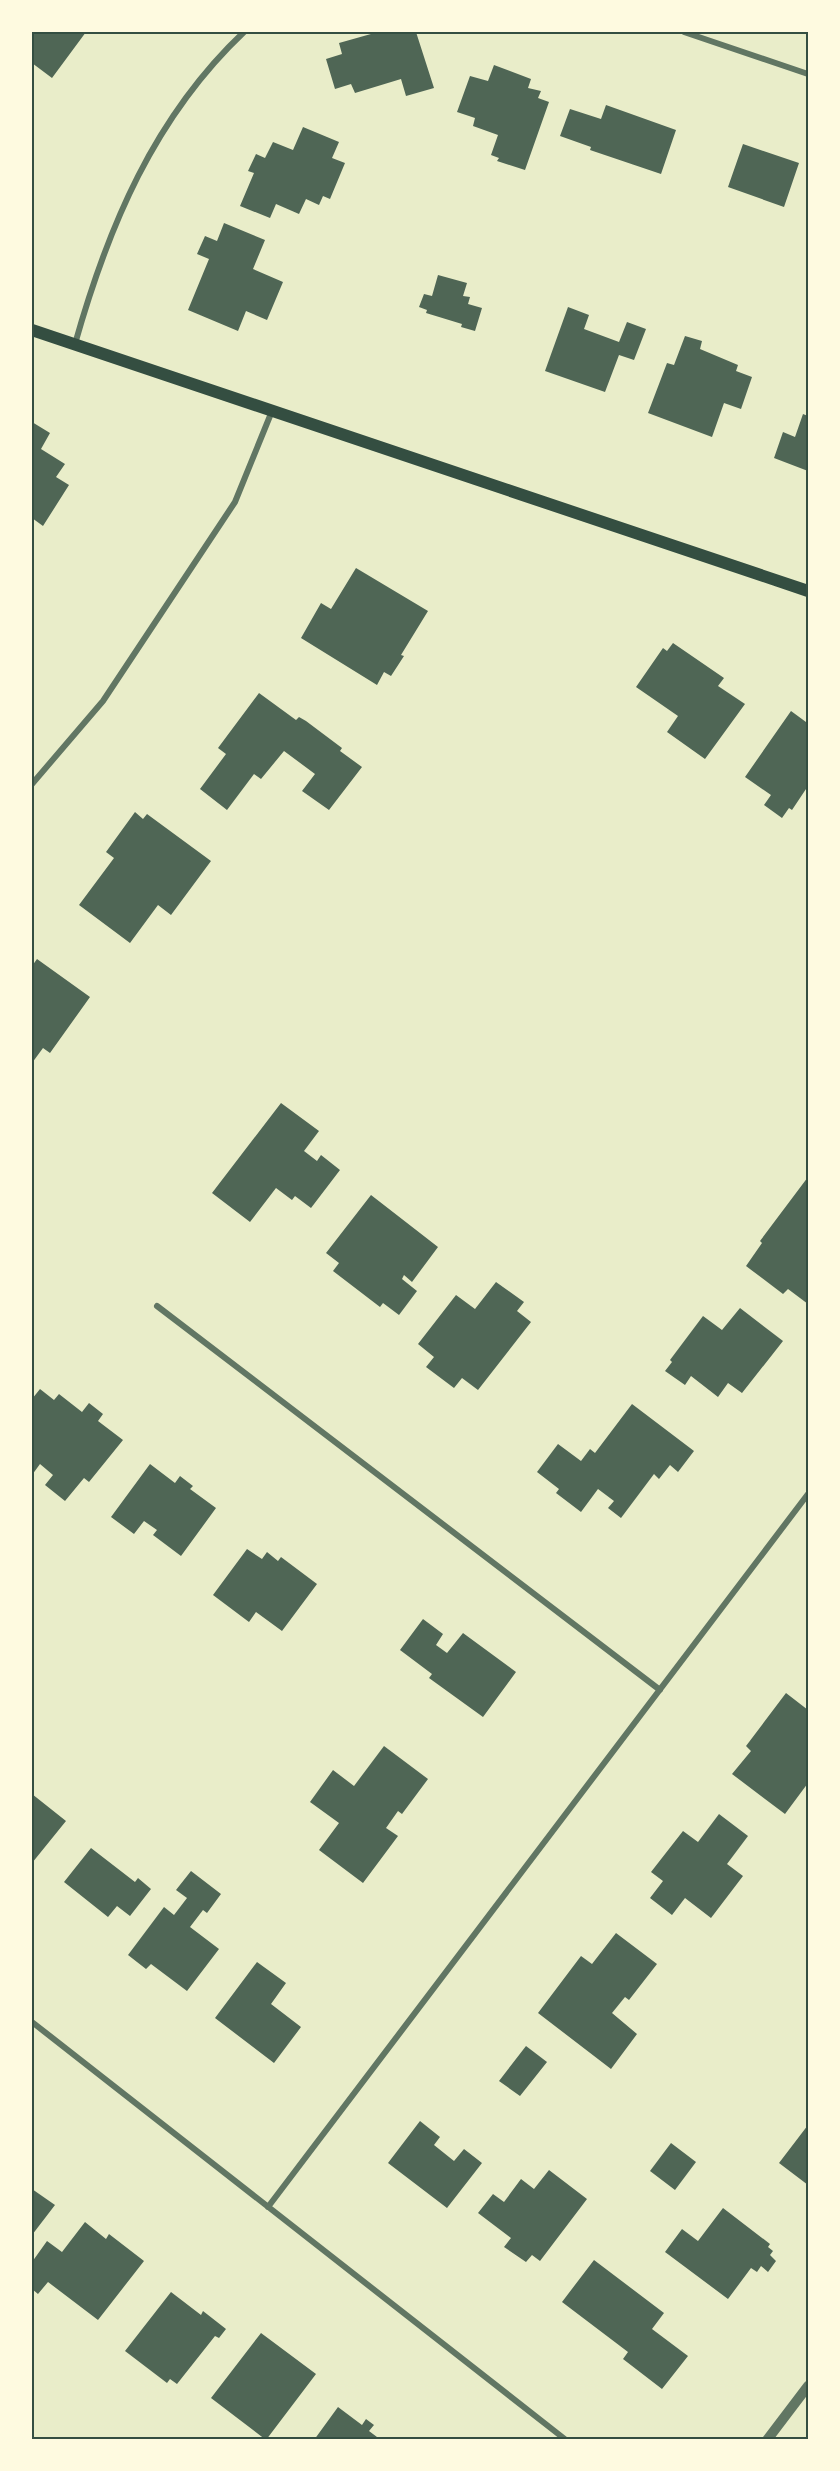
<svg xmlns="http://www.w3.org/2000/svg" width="840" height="2471" font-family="'PT Sans Narrow',sans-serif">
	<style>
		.building { fill: #4f6655 }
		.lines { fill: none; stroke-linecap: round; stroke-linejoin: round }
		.minor { stroke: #617663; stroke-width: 6 }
		.tertiary { stroke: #617663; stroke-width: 10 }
		.secondary { stroke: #344e41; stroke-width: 12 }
		.neatline { fill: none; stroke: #344e41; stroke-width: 2 }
	</style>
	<rect width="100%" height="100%" fill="#e9edc9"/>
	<path class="building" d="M32,32H86L52,78L32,63Z
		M378,32H416L434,88L406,96L401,79L355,93L351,84L335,89L326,59L342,54L339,43Z
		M494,65L531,79L528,88L541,91L538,98L549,102L525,170L497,161L499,158L491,155L498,135L473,126L475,118L457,112L470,76L488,81Z
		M606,105L676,130L661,174L590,150L591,147L560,136L570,109L601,119Z
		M303,127L339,142L332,158L345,163L330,199L323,196L319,205L306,199L299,214L276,204L270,218L240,206L254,173L248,171L256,154L265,158L273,142L293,150Z
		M743,144L799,163L784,207L728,187Z
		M224,223L265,240L253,269L283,282L267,320L246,311L238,331L188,310L209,259L197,254L205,236L217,241Z
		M438,275L467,283L463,296L470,297L468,304L482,308L475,331L461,327L462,324L426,313L427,310L419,307L424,294L432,296Z
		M568,307L589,315L584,329L619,342L627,322L646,329L634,360L619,355L605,392L545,371Z
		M685,336L702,341L700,349L738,365L736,371L752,377L741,409L724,403L712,437L648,413L667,363L674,365Z
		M803,414L808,416V471L774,458L783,432L795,437Z
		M32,422L50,433L41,449L65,464L56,477L69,485L43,526L32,518Z
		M356,568L428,611L401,655L404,656L391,676L384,672L377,685L301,638L321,603L331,609Z
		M673,643L724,678L718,686L745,704L705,759L667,732L678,716L636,687L663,648L667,651Z
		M259,693L296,720L299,717L306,721L342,748L340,751L362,767L329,810L302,791L315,774L284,751L261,779L254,774L227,810L200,789L226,754L218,748Z
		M791,711L806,722L808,721V786L792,810L789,808L782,818L764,805L771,795L745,777Z
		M135,812L143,819L147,814L211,861L171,915L158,905L130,943L79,905L114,858L106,852Z
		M37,959L90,997L50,1053L43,1048L32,1063V966Z
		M281,1103L319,1131L304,1151L317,1161L321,1155L340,1170L311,1208L295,1196L292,1200L276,1188L250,1222L212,1193Z
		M808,1177V1304L788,1289L783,1294L746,1266L762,1243L760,1241Z
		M371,1195L438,1247L412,1282L404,1275L402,1279L417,1291L399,1315L383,1303L380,1307L333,1271L339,1263L326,1253Z
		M496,1282L524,1302L517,1311L531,1322L478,1390L462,1378L454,1388L426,1367L434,1357L418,1344L456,1295L475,1309Z
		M740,1308L783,1341L742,1393L728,1383L718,1397L691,1376L685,1385L665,1371L672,1362L670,1360L703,1316L722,1330Z
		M40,1389L54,1400L59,1394L82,1412L89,1403L103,1414L98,1421L123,1440L89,1482L84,1478L65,1501L45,1485L53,1475L40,1464L32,1475V1428L34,1425L32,1423V1399Z
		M632,1404L694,1451L678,1472L670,1465L659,1479L654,1474L621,1518L608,1508L614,1501L598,1489L581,1512L556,1493L559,1489L537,1472L558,1444L581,1461L590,1449L595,1453Z
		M150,1464L175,1483L180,1476L193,1486L190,1489L216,1508L181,1556L153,1535L157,1530L144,1521L134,1534L111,1517Z
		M247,1549L262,1559L267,1552L278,1561L281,1557L317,1584L282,1631L256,1612L249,1622L213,1595Z
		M423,1619L443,1634L436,1645L447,1653L463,1633L516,1672L483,1717L429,1678L432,1674L400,1650Z
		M786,1693L808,1710V1783L785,1814L732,1774L751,1751L746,1746Z
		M384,1746L428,1779L402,1814L398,1811L386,1828L398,1836L363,1883L319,1850L339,1823L310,1802L333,1770L354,1786Z
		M32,1794L66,1821L32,1863Z
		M719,1814L748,1836L727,1864L743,1876L711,1918L685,1898L672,1915L650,1898L663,1881L651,1872L683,1831L698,1842Z
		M91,1848L135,1882L138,1878L151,1889L130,1916L117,1906L108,1917L64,1882Z
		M191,1871L221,1894L207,1913L203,1910L190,1927L219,1949L187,1991L151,1964L146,1969L128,1955L164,1907L174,1915L187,1898L176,1890Z
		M616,1933L657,1964L629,2000L625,1997L612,2013L637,2034L611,2069L538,2013L581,1956L592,1964Z
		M257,1962L286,1983L271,2004L301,2027L274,2063L215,2018Z
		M526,2046L547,2062L520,2096L499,2081Z
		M420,2121L440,2137L434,2145L454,2161L464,2149L482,2163L447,2208L388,2163Z
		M808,2125V2185L779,2163Z
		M671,2143L696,2162L675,2190L650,2171Z
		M549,2170L587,2199L540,2261L532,2255L526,2262L504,2247L511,2238L478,2213L493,2194L504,2202L521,2179L534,2189Z
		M32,2184L34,2186L32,2189L55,2205L32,2235Z
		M723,2208L770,2244L768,2247L773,2251L770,2255L776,2261L768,2272L761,2266L757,2272L751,2268L728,2299L665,2252L682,2229L698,2241Z
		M85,2222L106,2239L109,2234L144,2261L98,2320L48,2282L38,2294L32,2289V2262L47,2241L62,2252Z
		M594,2260L664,2313L652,2329L688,2356L662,2389L623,2359L628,2352L562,2302Z
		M171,2292L201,2315L203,2311L226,2329L219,2338L215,2336L177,2384L170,2379L167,2383L125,2351Z
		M261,2333L316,2374L266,2440L211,2398Z
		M338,2407L362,2425L366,2419L374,2425L369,2431L381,2440H314Z"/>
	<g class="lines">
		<path class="minor" d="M684,32L808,74
			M75,344C108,227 154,117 244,32
			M32,784L103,701L235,502L272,411
			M157,1306L660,1690
			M32,2022L566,2440
			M268,2207L808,1494"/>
		<path class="tertiary" d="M767,2440L808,2386"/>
		<path class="secondary" d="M32,330L808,591"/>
	</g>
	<rect width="840" height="2471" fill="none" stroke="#fefae0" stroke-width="66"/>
	<rect x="33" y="33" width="774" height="2405" class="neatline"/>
</svg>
